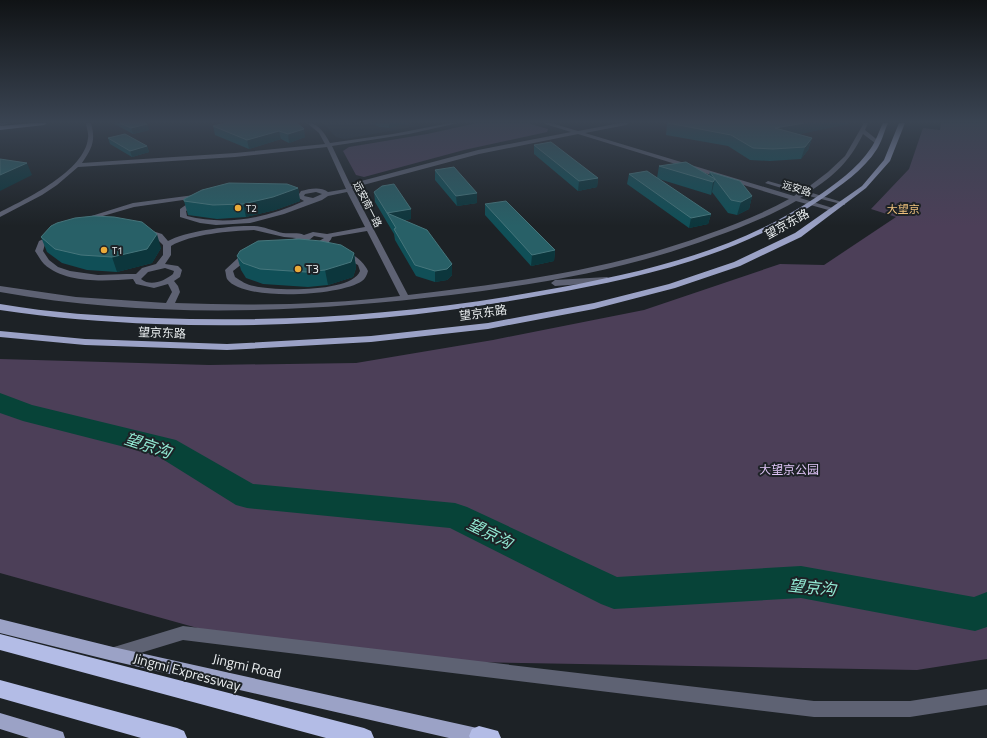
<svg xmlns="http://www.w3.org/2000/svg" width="987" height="738" font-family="'Titillium Web','Noto Sans SC',sans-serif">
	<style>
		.built { fill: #222c34 }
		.green { fill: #4c3f58 }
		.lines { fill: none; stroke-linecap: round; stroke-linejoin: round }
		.river { fill: #074338; fill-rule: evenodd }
		.minor { fill: #5e6273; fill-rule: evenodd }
		.major { fill: #9ba2c6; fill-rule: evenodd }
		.highway { fill: #b3bce6; fill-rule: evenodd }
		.wall { fill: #104f57 }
		.shaded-wall { fill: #0c363c }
		.building { fill: #286067; stroke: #46767c }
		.poi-dot { fill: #eaaa39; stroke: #1d2226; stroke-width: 1.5 }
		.labels { text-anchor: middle; stroke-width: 4; stroke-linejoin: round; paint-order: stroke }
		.far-street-label { font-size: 10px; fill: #eaeef0; stroke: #1d2226 }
		.far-poi-label { font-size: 10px; fill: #eaeef0; stroke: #1d2226; text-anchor: start }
		.far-neighbourhood-label { font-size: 11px; fill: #edc07c; stroke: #1d2226 }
		.street-label { font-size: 12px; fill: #eaeef0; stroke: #1d2226 }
		.poi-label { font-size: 12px; fill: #eaeef0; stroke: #1d2226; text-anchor: start }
		.park-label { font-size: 12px; fill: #dfc5f7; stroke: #1d2226 }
		.near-street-label { font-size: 14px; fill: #eaeef0; stroke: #1d2226 }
		.near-water-label { font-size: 16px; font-style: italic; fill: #92e9d3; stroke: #1d2226 }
	</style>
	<rect width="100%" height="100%" fill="#1d2226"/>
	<path class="built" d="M323,123H408L418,126L345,139L336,137Z"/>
	<path class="green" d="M477,123H527L548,129L547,132L464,150L364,177L356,175L343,151L349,147L427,134Z
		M941,123H987V659L917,670L362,660L201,629L0,573V359L209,365L356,363L493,340L644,310L780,264L824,265L896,217L871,209L909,169L923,128L940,130Z"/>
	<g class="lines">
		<path class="river" d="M0,393L32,405L176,440L253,484L455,503L467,507L617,577L801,566L974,597L987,592V627L975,631L801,598L614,609L601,604L450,528L247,508L236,505L156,455L23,421L0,413Z"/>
		<path class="minor" d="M0,123H11L0,126Z
			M86,123H91C96,141 92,148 82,163L235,153L325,144L319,133L307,123C319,123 325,134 330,143L393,134L450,123H458L409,134L332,146L350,184L478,150L571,132L545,124V123H551L578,131L620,123H628L626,125L585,133L794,196L798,193L765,183L768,181L803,191L828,172L845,156L864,123H868L865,130L880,142L875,143L863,134C850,161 834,176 809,192L845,203V205L805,195L800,198L836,209V211H832L796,201C770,216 742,227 714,237C629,269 541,284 451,295C302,313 149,319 0,292V286L76,297L166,303L172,292L168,284L154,288L136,284L133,279C105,281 66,284 44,264C40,260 38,255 35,251L39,241L54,234L58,236L45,244L43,251L49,260L58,267L70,271L98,275L126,274H136L142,268L156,264L163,255V245L156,238L143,233V229H146L162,234L168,241C185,231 233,225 253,226C263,226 273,231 283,233C290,234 298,232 304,235L313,232L327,234L365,227L347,192L328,196L322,200L284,214L250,223L216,225L200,223L180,217V209L190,202L198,199L201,201L186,211L187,216C227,226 267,218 304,201L297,197L301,191C309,189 320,186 328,192L346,189L327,147L235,157L78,167L57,185L42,195L0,217V212C26,199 85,171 88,138C89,133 86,127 86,123ZM578,134L789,199C764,213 736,224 708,234C611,270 510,283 408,295L352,188L479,154ZM316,192L322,194L313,198L304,196L305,194ZM254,230L284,237L296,238L285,241V245H288L300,242C307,251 328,249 332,237L367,231L400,296C325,305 250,306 175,303L180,292L178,286L174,281L180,277L182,270L178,266L165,264L171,255V246C191,234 230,231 254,230ZM314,236L324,238L316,243L308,241ZM165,268L174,271L173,274C164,281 151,287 141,279L148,272Z
			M202,194L204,195V197L134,207L89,220L85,218L133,203Z
			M341,252C352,251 364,262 368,271C367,275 365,279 362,281C341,296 243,302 227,279C226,277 226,273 225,270L239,257L250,253L254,255C248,261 240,265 233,271L235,277C241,281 247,285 254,286C274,291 352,293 360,271L358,265L341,256Z
			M607,277L611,280L610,282L555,286L551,283L555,280Z
			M183,626L814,701H910L987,689V705L910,717H814L183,640L114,661L109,659L106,654L109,649L114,647Z"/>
		<path class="major" d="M34,123H47L44,125L0,130V126Z
			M883,123H888C884,132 882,141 877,149C864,170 840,186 820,200C738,256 640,278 544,295C416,319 286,329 156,324C104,322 52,318 0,310V304C51,313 103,316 155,318C284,323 413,314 540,291C636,274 733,253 815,198C834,185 858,168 871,148C876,141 879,131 883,123Z
			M899,123H905L890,161L866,188L801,237L740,266L675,288L594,309L488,329L371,342L227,350L85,345L0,337V331L85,339L227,344L371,336L488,323L594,303L669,284L734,262L795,233L862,186L884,160Z
			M0,619L113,647L486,730L492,732L494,738H449L113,661L0,633Z
			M0,713L57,730L63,732L65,738H29L0,729Z"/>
		<path class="highway" d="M0,634L364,728L371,731L374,738H326L0,650Z
			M0,680L177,728L184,731L187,738H141L0,698Z
			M479,726L498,731L501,738H470L469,736L472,729Z"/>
	</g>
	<path class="wall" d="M112,123H144L149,130L133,134L113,123Z
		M297,123L305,137L289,143L281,139L249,149L215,135L213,126Z
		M373,123H409L389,128L379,127Z
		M667,123H849L848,124L798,134L812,138L808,150L801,159L770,161L750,160L728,146L666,135Z
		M108,138L147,146L149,152L132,157L110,144Z
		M534,145L598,178L597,187L578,191L534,154Z
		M659,166L709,175L710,172L752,196L749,209L737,215L728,213L712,192L711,195L659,179L711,214L708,224L689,228L627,184L629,174L657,178Z
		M435,170L477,193V203L457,206L435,180Z
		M298,188L300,201L275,210L246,217L217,219L188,215L184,201Z
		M374,192L411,209V219L405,220L452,264V275L447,280L435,282L416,276L395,240L394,234L375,202Z
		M485,204L555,250L554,261L531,266L485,215Z
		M41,237L161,248L152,263L117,272L87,270L62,263L47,252Z
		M354,253L356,268L353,277L328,285L308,287L263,284L246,278L241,270L237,256Z"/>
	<path class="shaded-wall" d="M389,123H409L389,128Z
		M804,123H849L848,124L772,140L775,128Z
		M147,124L149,130L133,134L131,128Z
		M304,129L305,137L289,143L288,134Z
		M279,131L281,139L249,149L247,140Z
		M812,138L808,150L801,159L805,147Z
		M147,146L149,152L132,157L130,151Z
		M27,163L32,175L0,191V175Z
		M598,178L597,187L578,191L579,181Z
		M715,179L712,192L711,195L713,182Z
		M298,188L300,201L275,210L246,217L243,204Z
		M477,193V203L457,206L456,196Z
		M752,196L749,209L737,215L741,202Z
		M411,209V219L393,222L387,213L388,223L387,213Z
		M711,214L708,224L689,228L691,218Z
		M157,234L161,248L152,263L117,272L112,257Z
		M555,250L554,261L531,266L532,255Z
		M354,253L356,268L353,277L328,285L325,270Z
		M452,264V275L447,280L435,282V271Z"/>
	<path class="building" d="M120,123H144L147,124L131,128Z
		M226,123H297L304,129L288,134L279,131L247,140L213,126Z
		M668,123H804L775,128L812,138L805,147L773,149L753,148L731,135Z
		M125,134L147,146L130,151L108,138Z
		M551,142L598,178L579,181L534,145Z
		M0,159L27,163L0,175Z
		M686,162L715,179L710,172L740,181L752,196L741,202L731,200L715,179L713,182L659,166Z
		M454,167L477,193L456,196L435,170Z
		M647,171L711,214L691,218L629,174Z
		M229,183L287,184L298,188L273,197L243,204L213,205L184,201V199L202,190Z
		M394,184L411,209L387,213L374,192L382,186Z
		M506,201L555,250L532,255L485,204Z
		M387,213L427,230L452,264L447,269L435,271L415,265L394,229L396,228Z
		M94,216L114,217L142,222L157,234L147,249L112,257L81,255L55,249L41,237L51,226L57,223L75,218Z
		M299,239L321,241L341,245L354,253L351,262L325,270L306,272L260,269L243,263L237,256L240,251L258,241Z"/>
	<linearGradient id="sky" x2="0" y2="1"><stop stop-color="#101315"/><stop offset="0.54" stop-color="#3a4452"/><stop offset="1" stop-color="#3a4452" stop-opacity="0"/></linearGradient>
	<rect width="987" height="226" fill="url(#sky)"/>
	<g class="poi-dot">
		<circle cx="238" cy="208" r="4"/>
		<circle cx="104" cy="250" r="4"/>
		<circle cx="298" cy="269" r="4"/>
	</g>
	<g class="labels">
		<g class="far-street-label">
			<text transform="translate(797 188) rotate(17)" y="4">远安路</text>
			<text transform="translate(368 204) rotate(63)" y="4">远安南一路</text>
		</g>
		<g class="far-poi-label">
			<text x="246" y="212">T2</text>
			<text x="112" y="254">T1</text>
		</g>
		<g class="far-neighbourhood-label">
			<text x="903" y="213">大望京</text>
		</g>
		<g class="street-label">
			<text transform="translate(787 224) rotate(-29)" y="4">望京东路</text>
			<text transform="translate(483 313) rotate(-8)" y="4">望京东路</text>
			<text transform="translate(162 333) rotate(2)" y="4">望京东路</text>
		</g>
		<g class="poi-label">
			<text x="306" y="273">T3</text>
		</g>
		<g class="park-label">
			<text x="789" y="474">大望京公园</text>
		</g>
		<g class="near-street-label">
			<text transform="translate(247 666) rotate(13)" y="5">Jingmi Road</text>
			<text transform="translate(187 672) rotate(15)" y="5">Jingmi Expressway</text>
		</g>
		<g class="near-water-label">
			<text transform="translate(148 445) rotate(18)" y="6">望京沟</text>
			<text transform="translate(490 533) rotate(26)" y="6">望京沟</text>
			<text transform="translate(812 587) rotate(6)" y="6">望京沟</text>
		</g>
	</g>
</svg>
